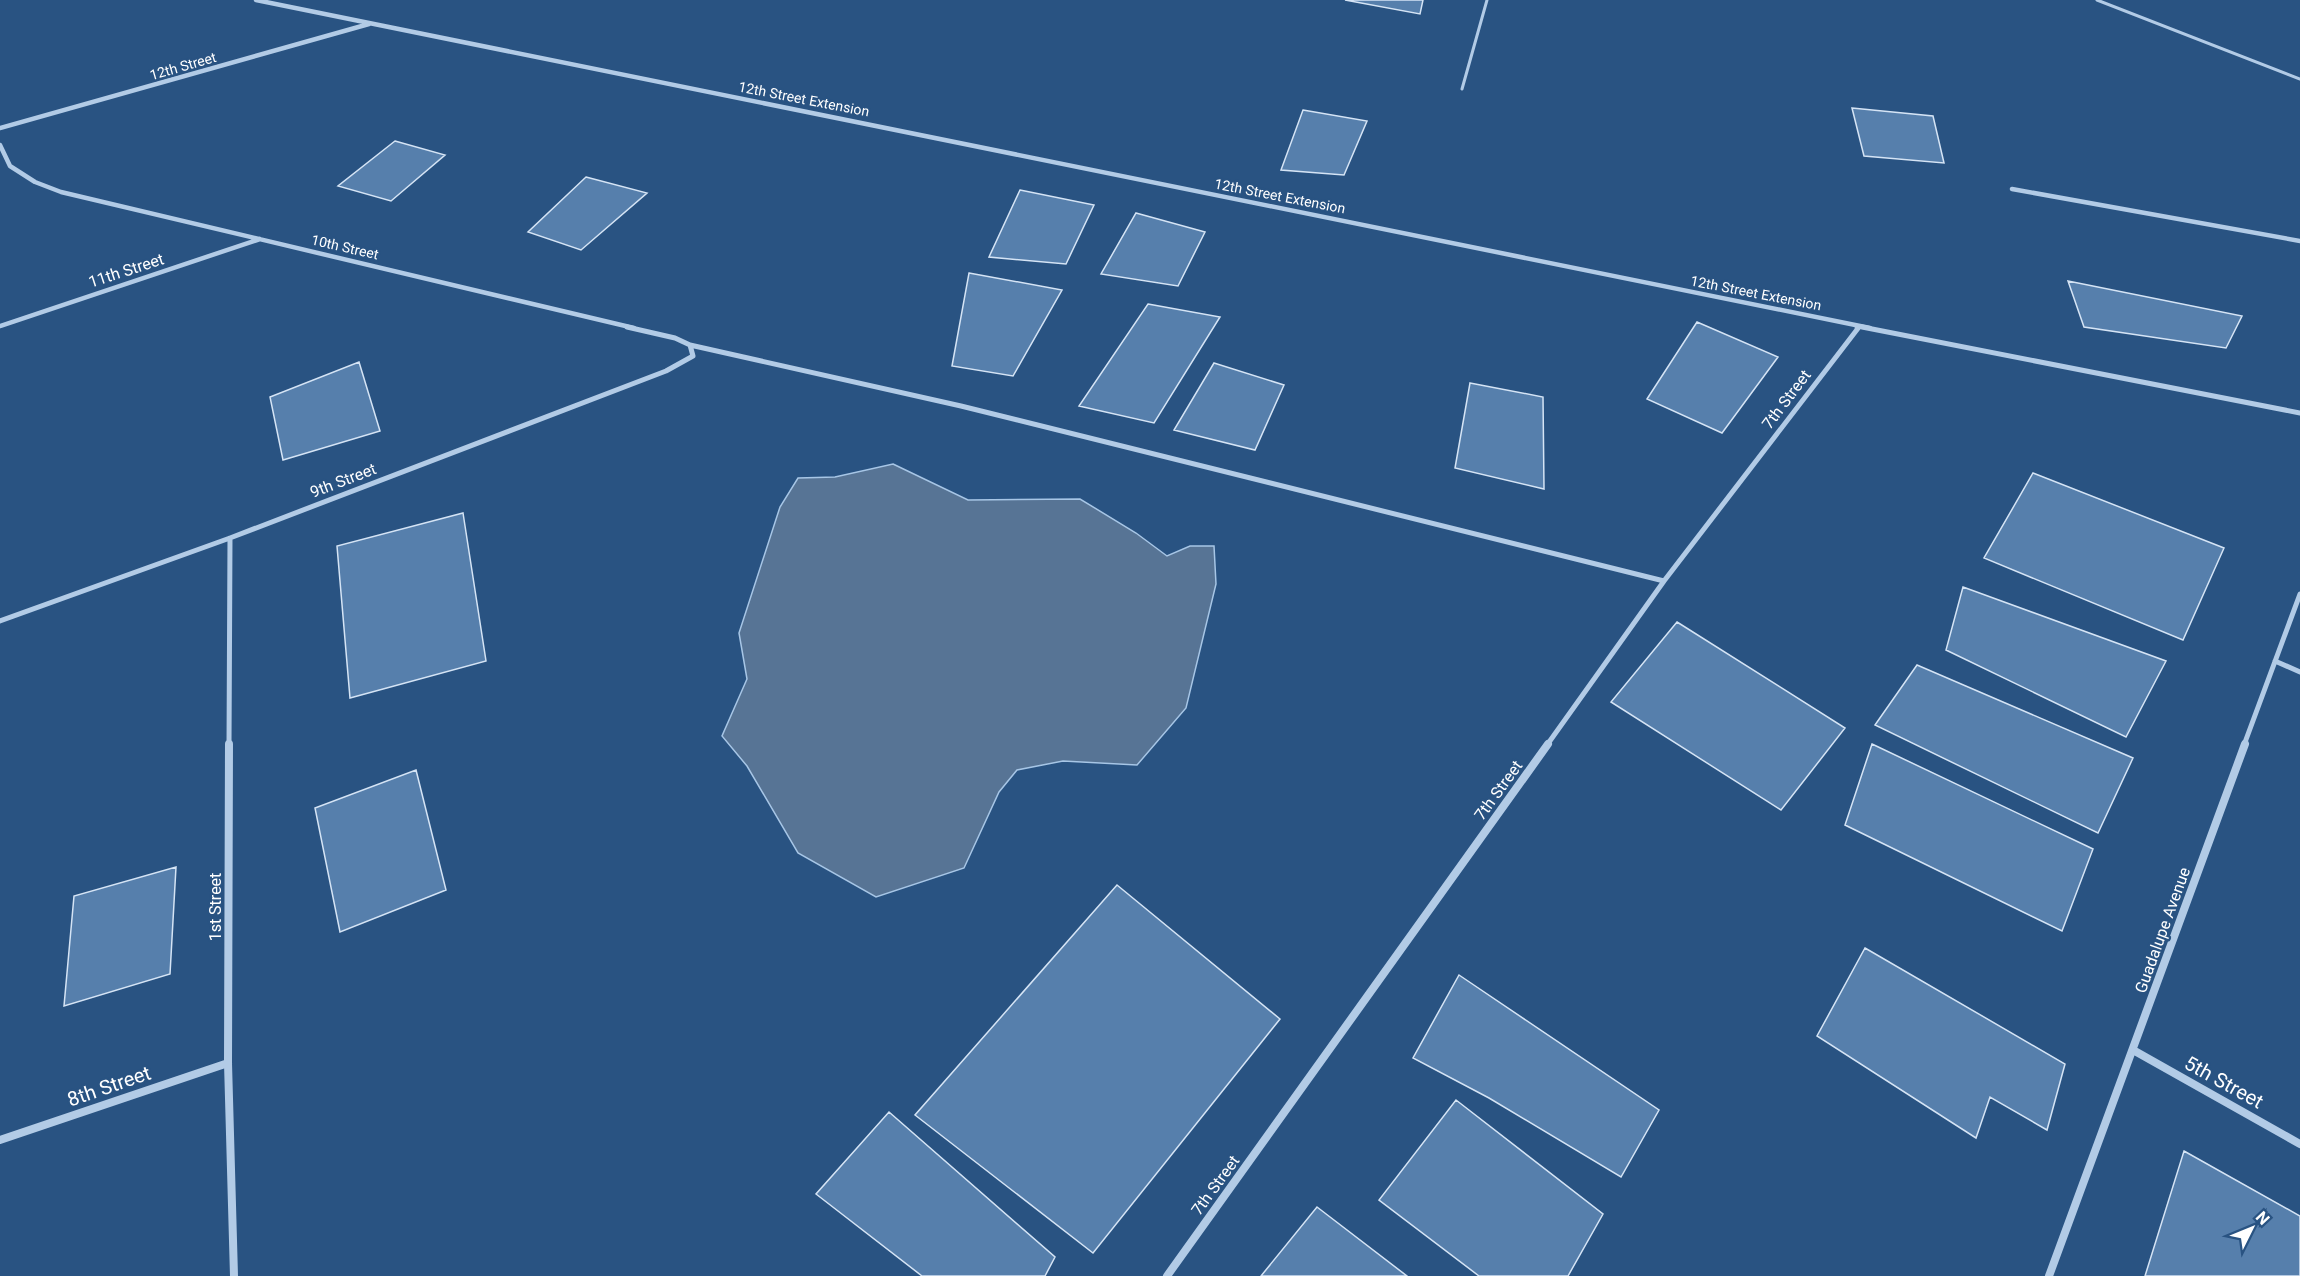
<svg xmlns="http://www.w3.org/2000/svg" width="2300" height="1276" font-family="Roboto,sans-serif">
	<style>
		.water { fill: #577495; stroke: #a7c6e6; stroke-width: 1.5 }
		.building { fill: #567fac; stroke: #d5e4f5; stroke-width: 1.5 }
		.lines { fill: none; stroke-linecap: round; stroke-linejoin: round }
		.lane { stroke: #b2cbe6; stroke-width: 3 }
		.street-far2 { stroke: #b2cbe6; stroke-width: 4.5 }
		.street-far1 { stroke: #b2cbe6; stroke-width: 5 }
		.street { stroke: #b2cbe6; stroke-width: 8 }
		.labels { text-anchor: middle; stroke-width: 4.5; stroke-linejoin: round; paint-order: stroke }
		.far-street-label { font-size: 14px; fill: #fff; stroke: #295382 }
		.street-label { font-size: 16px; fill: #fff; stroke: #295382 }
		.near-street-label { font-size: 20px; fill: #fff; stroke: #295382 }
	</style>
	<rect width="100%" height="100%" fill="#295382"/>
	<path class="water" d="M893,464L968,500L1080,499L1136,533L1167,556L1190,546H1214L1216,584L1186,708L1137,765L1063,761L1017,770L999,792L964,868L876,897L798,853L747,766L722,736L747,679L739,633L780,507L798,478L835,477Z"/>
	<path class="building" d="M1345,0H1423L1420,14Z
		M1852,108L1933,116L1944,163L1864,156Z
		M1303,110L1367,121L1344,175L1281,170Z
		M395,141L445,155L391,201L338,186Z
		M586,177L647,193L581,250L528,232Z
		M1020,190L1094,205L1066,264L989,257Z
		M1136,213L1205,232L1178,286L1101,274Z
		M969,273L1062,290L1013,376L952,366Z
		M2068,281L2242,316L2226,348L2084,327Z
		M1148,304L1220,317L1154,423L1079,406Z
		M1697,322L1778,357L1722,433L1647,399Z
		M359,362L380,431L283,460L270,397Z
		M1214,363L1284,385L1255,450L1174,430Z
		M1470,383L1543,397L1544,489L1455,468Z
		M2033,473L2224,548L2183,640L1984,558Z
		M463,513L486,661L350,698L337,546Z
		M1963,587L2166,661L2126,737L1946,650Z
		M1677,622L1845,728L1781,810L1611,702Z
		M1917,665L2133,758L2098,833L1875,725Z
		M1872,744L2093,849L2062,931L1845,825Z
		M416,770L446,890L340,932L315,808Z
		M176,867L170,974L64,1006L74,896Z
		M1117,885L1280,1019L1093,1253L915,1115Z
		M1865,948L2065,1064L2047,1130L1990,1097L1976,1138L1817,1036Z
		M1459,975L1659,1110L1621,1177L1489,1098L1413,1058Z
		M1456,1100L1603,1214L1568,1276H1479L1379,1200Z
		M889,1112L1055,1257L1045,1276H922L816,1194Z
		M2184,1151L2300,1216V1276H2145Z
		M1317,1207L1407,1276H1261Z"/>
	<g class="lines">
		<path class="lane" d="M2097,0L2300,79
			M1462,89L1487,0"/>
		<path class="street-far2" d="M256,0L1870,328
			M0,128L369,24
			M0,145L10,166L35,182L61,192L634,328
			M2012,189L2300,241
			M0,326L260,239
			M1857,328L1859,326"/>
		<path class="street-far1" d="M1862,327L2300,413
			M690,345L961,406L1664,581
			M0,621L230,538L666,371L693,356L690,345L675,338L627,327
			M2275,661L2300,672
			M229,745L230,538
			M1547,745L1664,581L1859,327
			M2244,745L2300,594"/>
		<path class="street" d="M229,744L228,1063L234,1276
			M2133,1050L2300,1144
			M0,1140L228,1063
			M1167,1276L1548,744
			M2049,1276L2245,744"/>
	</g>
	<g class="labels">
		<g class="far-street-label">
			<text transform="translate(183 66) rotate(-16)" y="5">12th Street</text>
			<text transform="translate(804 99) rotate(11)" y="5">12th Street Extension</text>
			<text transform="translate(1280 196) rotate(11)" y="5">12th Street Extension</text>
			<text transform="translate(345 247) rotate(13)" y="5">10th Street</text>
			<text transform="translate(1756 293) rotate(11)" y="5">12th Street Extension</text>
		</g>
		<g class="street-label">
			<text transform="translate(126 270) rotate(-18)" y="6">11th Street</text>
			<text transform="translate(1786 399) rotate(-53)" y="6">7th Street</text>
			<text transform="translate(343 480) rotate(-21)" y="6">9th Street</text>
			<text transform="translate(1498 790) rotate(-54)" y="6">7th Street</text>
			<text transform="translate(215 907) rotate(-90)" y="6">1st Street</text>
			<text transform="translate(2162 930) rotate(-70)" y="6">Guadalupe Avenue</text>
			<text transform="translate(1215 1185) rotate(-54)" y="6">7th Street</text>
		</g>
		<g class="near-street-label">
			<text transform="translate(2224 1082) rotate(29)" y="7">5th Street</text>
			<text transform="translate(109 1086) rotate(-19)" y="7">8th Street</text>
		</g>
	</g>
	<g transform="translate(2252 1228) rotate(47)" stroke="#295382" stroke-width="4.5" paint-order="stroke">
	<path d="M0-4.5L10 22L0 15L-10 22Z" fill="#ffffff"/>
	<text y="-9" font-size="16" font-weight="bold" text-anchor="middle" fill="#ffffff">N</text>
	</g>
</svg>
